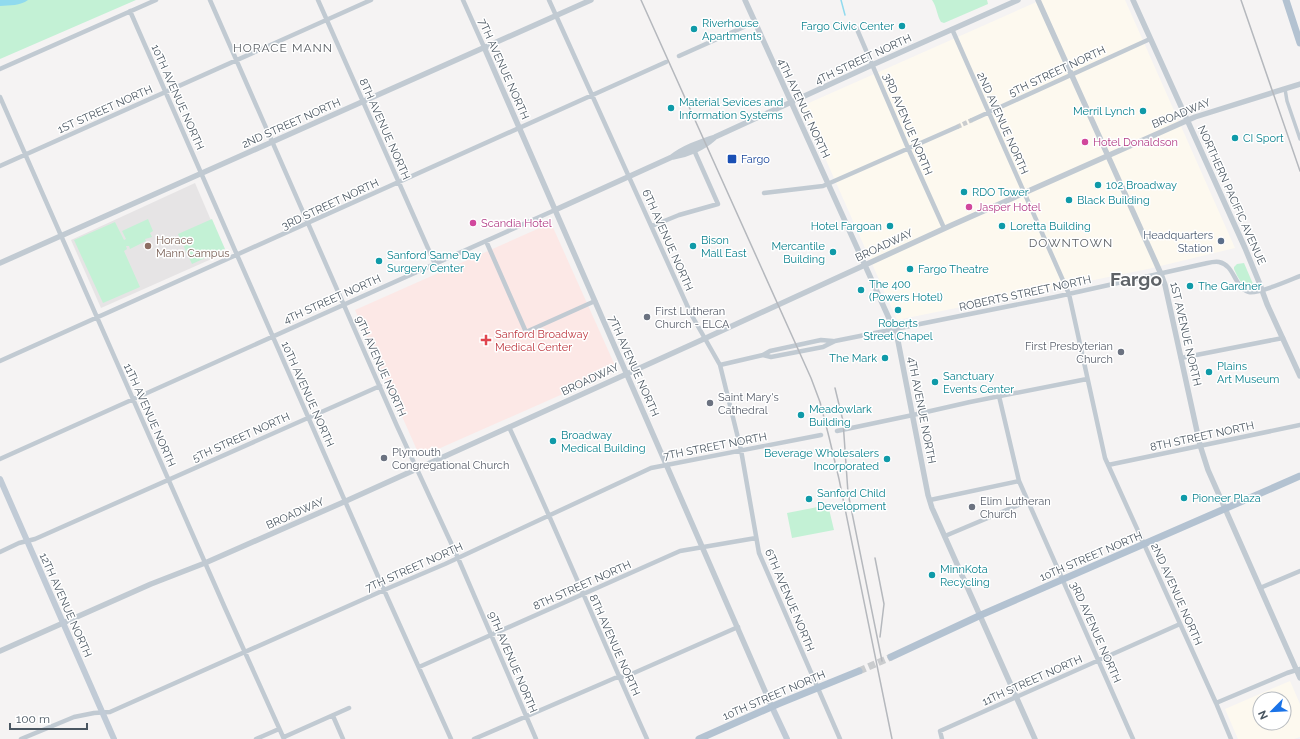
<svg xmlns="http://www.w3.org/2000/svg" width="1300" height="739" font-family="Raleway,sans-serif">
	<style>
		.commercial { fill: #fdf9ef; fill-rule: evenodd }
		.education { fill: #e6e4e5 }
		.medical { fill: #fce8e6 }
		.green { fill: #c3f1d5 }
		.water { fill: #90daee }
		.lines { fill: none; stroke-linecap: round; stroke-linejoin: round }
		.stream { stroke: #90daee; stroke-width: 1.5 }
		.minor-tunnel { stroke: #caccce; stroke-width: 4.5; stroke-dasharray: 4.5 2; stroke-linecap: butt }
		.primary-tunnel { stroke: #caccce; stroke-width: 7; stroke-dasharray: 7 3.5; stroke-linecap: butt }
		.pedestrian { stroke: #c1cad2; stroke-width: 3.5 }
		.minor { stroke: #c1cad2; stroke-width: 4.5 }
		.tertiary { stroke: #c1cad2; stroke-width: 5.5 }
		.secondary { stroke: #c1cbd6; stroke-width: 6 }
		.primary { stroke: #b3c2d1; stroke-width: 7 }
		.rail { stroke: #b5b8bd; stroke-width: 1.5 }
		.culture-dot { fill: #0f9aa8; stroke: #fff; stroke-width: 1.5 }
		.hotel-dot { fill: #d1479c; stroke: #fff; stroke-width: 1.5 }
		.transit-dot { fill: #1a4fb4; stroke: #fff; stroke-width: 1.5 }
		.service-dot { fill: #5c6f8a; stroke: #fff; stroke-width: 1.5 }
		.education-dot { fill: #8d6e63; stroke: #fff; stroke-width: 1.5 }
		.worship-dot { fill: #6b7280; stroke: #fff; stroke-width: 1.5 }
		.health-dot { fill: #e0444e; stroke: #fff; stroke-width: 1.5 }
		.labels { text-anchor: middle; stroke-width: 3; stroke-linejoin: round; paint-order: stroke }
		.culture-label { font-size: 11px; fill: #0d838f; stroke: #fff; text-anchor: start }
		.street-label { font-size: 11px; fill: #4a5661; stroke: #fff }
		.hotel-label { font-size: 11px; fill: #b23c85; stroke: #fff; text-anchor: start }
		.transit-label { font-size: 11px; fill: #164399; stroke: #fff; text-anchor: start }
		.service-label { font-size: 11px; fill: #4e5e75; stroke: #fff; text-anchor: end }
		.education-label { font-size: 11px; fill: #785e54; stroke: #fff; text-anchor: start }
		.worship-label { font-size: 11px; fill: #5b616d; stroke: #fff; text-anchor: start }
		.health-label { font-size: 11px; fill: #be3a42; stroke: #fff; text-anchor: start }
		.neighbourhood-label { font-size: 12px; letter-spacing: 1px; fill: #5f6368; stroke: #fff }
		.town-label { font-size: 19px; font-weight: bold; fill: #5f6368; stroke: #fff }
	</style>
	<rect width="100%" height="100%" fill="#f5f3f3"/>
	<path class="commercial" d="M1041,0H1125L1235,248L1148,269L897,320L802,106Z
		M1290,681L1300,704V737L1294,739H1238L1225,709ZM1260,699H1284V723H1260Z"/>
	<path class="education" d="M195,183L225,253L101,308L71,240Z"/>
	<path class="medical" d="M551,223L617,370L420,457L355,310Z"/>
	<path class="green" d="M0,0H136L0,59Z
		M932,0H987L988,4L944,23L941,22C937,16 937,7 932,0Z
		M148,219L153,231L150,233L152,237L145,239L146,241L130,249L129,246H126L127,249L124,251L140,287L103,303L74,240L115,222L124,240L126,239L122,231Z
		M212,219L225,249L192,264L178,234Z
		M1244,263L1253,284L1252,286C1241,287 1238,277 1234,269V267L1237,264Z
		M828,505L834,530L792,538L787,513Z"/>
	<path class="water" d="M0,0H28C20,6 10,5 0,6Z"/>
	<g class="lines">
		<path class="stream" d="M841,0L845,15"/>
		<path class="minor-tunnel" d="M957,127L972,120"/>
		<path class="primary-tunnel" d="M859,671L891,657"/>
		<path class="pedestrian" d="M1285,89L1287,101L1300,139"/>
		<path class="minor" d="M210,0L397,426L458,558L536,739
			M318,0L435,264
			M463,0L484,47
			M549,0L691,314L720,365L741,450L759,553L840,739
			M130,11L384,590L451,739
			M856,27L908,148L944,228
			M952,29L1069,294L1105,458L1216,703L1231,739
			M679,56L755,22
			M0,69L156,0
			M0,97L225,608L284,739
			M972,120L1150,39
			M0,166L371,0
			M764,193L823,186L957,127
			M652,226L679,215L718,204L694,150
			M486,241L526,332L595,301
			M763,355L770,351L821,340L833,341
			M1181,358L1283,338
			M0,361L666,62
			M720,365L763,355L771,357L823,347L835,341L1055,297L1203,264C1208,263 1214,261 1219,262C1235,265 1234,288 1249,292C1259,294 1290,280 1300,276
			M999,396L1019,481L1133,739
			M509,427C557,530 600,635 647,739
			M837,431L913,415L970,402L1087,379
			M0,459L555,210
			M1108,465L1300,425
			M930,500L1019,481
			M945,536L1028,501
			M0,552L19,543L35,539L380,386
			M1260,588L1300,571
			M419,667L680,551L756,538
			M1216,703L1287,673L1300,669
			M333,716L343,739
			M284,737L349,708
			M21,739L74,717L94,713L110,712L391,587L445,564L651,468L821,435
			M256,739L279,729
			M474,739L615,678L627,676L738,627
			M942,739L940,731L1180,624"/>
		<path class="tertiary" d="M745,0L897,336L928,495L932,508L1035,739
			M1038,0L1161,274L1165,285L1200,445L1208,470L1300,678
			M1133,0L1245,248L1259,282L1267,304L1300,376
			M484,47L772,707
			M673,157C687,155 703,148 714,138
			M555,210L672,157C685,147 701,142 715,137L872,65L1018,0
			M0,263L591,0
			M0,651L151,584L205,563L346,501L695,343L952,225L1195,117L1300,84"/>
		<path class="secondary" d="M0,479L114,739
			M772,707L787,739"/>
		<path class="primary" d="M1286,0L1300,43
			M891,657L981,615L1300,476
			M699,739L778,704L859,671"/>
		<path class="rail" d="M641,0L811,378L820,402L829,437L839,479L892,739
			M1241,0L1300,171
			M835,388L843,421L848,493L882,661
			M875,558L884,604L880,637"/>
	</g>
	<g class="culture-dot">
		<circle cx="902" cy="26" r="4"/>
		<circle cx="694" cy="29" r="4"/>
		<circle cx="671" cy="108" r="4"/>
		<circle cx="1143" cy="111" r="4"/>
		<circle cx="1235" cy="138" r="4"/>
		<circle cx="1098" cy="185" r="4"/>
		<circle cx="964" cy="192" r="4"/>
		<circle cx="1069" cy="200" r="4"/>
		<circle cx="890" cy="226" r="4"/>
		<circle cx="1002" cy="226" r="4"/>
		<circle cx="693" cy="246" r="4"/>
		<circle cx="833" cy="252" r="4"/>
		<circle cx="379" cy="261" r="4"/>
		<circle cx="910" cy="269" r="4"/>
		<circle cx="1190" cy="286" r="4"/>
		<circle cx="861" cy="290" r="4"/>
		<circle cx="898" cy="310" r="4"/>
		<circle cx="885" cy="358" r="4"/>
		<circle cx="1209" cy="372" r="4"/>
		<circle cx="935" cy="382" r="4"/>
		<circle cx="801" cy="415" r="4"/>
		<circle cx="553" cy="441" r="4"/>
		<circle cx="887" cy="459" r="4"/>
		<circle cx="1184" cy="498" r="4"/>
		<circle cx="809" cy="499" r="4"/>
		<circle cx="932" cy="575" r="4"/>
	</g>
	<g class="hotel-dot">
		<circle cx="1085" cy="142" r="4"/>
		<circle cx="969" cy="207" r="4"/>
		<circle cx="473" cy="223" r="4"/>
	</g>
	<rect class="transit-dot" x="727" y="154" width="10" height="10" rx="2"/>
	<circle class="service-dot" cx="1221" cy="241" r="4"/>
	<circle class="education-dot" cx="148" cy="246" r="4"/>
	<g class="worship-dot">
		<circle cx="647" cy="317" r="4"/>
		<circle cx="1121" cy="352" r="4"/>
		<circle cx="710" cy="403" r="4"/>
		<circle cx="384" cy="458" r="4"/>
		<circle cx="972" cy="507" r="4"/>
	</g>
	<path class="health-dot" d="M484 334h4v4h4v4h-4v4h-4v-4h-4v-4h4z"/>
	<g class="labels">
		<g class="culture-label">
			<text x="702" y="27">Riverhouse<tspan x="702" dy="13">Apartments</tspan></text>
			<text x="894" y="30" text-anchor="end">Fargo Civic Center</text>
			<text x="679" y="106">Material Sevices and<tspan x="679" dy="13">Information Systems</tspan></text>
			<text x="1135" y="115" text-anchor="end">Merril Lynch</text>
			<text x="1243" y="142">CI Sport</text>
			<text x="1106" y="189">102 Broadway</text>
			<text x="972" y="196">RDO Tower</text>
			<text x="1077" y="204">Black Building</text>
			<text x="882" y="230" text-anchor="end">Hotel Fargoan</text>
			<text x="1010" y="230">Loretta Building</text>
			<text x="701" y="244">Bison<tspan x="701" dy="13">Mall East</tspan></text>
			<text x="825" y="250" text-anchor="end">Mercantile<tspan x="825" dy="13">Building</tspan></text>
			<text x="387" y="259">Sanford Same Day<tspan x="387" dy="13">Surgery Center</tspan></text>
			<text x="918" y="273">Fargo Theatre</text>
			<text x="869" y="288">The 400<tspan x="869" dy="13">(Powers Hotel)</tspan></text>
			<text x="1198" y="290">The Gardner</text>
			<text x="898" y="327" text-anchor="middle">Roberts<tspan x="898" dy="13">Street Chapel</tspan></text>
			<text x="877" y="362" text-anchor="end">The Mark</text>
			<text x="1217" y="370">Plains<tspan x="1217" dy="13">Art Museum</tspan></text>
			<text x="943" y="380">Sanctuary<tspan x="943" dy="13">Events Center</tspan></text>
			<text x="809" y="413">Meadowlark<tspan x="809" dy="13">Building</tspan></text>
			<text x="561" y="439">Broadway<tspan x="561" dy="13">Medical Building</tspan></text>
			<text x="879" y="457" text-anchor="end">Beverage Wholesalers<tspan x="879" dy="13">Incorporated</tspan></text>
			<text x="817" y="497">Sanford Child<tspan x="817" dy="13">Development</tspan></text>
			<text x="1192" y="502">Pioneer Plaza</text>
			<text x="940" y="573">MinnKota<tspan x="940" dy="13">Recycling</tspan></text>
		</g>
		<g class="street-label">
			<text transform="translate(863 59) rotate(-25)" y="4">4TH STREET NORTH</text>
			<text transform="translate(504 69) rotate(66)" y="4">7TH AVENUE NORTH</text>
			<text transform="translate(1057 71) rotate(-25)" y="4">5TH STREET NORTH</text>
			<text transform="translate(178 97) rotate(66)" y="4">10TH AVENUE NORTH</text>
			<text transform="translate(804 108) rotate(65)" y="4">4TH AVENUE NORTH</text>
			<text transform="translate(105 109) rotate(-24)" y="4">1ST STREET NORTH</text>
			<text transform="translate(1181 113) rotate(-22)" y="4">BROADWAY</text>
			<text transform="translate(291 123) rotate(-24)" y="4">2ND STREET NORTH</text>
			<text transform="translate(1003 123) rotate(66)" y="4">2ND AVENUE NORTH</text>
			<text transform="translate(908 124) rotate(67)" y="4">3RD AVENUE NORTH</text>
			<text transform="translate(385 129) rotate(66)" y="4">8TH AVENUE NORTH</text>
			<text transform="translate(1232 195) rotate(66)" y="4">NORTHERN PACIFIC AVENUE</text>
			<text transform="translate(330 204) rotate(-25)" y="4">3RD STREET NORTH</text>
			<text transform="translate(668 240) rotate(66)" y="4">6TH AVENUE NORTH</text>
			<text transform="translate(884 245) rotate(-25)" y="4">BROADWAY</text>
			<text transform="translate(1025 293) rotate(-12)" y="4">ROBERTS STREET NORTH</text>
			<text transform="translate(332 299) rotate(-24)" y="4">4TH STREET NORTH</text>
			<text transform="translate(1186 334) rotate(77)" y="4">1ST AVENUE NORTH</text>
			<text transform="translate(381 366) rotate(66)" y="4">9TH AVENUE NORTH</text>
			<text transform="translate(634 366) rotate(66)" y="4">7TH AVENUE NORTH</text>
			<text transform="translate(590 379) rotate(-25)" y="4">BROADWAY</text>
			<text transform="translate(308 394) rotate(66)" y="4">10TH AVENUE NORTH</text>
			<text transform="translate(922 410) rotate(79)" y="4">4TH AVENUE NORTH</text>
			<text transform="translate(150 415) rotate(66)" y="4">11TH AVENUE NORTH</text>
			<text transform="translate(1202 436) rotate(-12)" y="4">8TH STREET NORTH</text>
			<text transform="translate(241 437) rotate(-24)" y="4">5TH STREET NORTH</text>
			<text transform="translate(715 446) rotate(-11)" y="4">7TH STREET NORTH</text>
			<text transform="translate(295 513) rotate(-24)" y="4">BROADWAY</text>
			<text transform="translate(1091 556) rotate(-23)" y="4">10TH STREET NORTH</text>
			<text transform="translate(414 567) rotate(-24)" y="4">7TH STREET NORTH</text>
			<text transform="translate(582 585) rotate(-24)" y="4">8TH STREET NORTH</text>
			<text transform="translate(1177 594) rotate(66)" y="4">2ND AVENUE NORTH</text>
			<text transform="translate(790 600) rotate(67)" y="4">6TH AVENUE NORTH</text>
			<text transform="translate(66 605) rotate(66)" y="4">12TH AVENUE NORTH</text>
			<text transform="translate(1096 632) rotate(66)" y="4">3RD AVENUE NORTH</text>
			<text transform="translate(615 645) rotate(66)" y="4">8TH AVENUE NORTH</text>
			<text transform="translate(513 662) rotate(67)" y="4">9TH AVENUE NORTH</text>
			<text transform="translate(1032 680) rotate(-24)" y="4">11TH STREET NORTH</text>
			<text transform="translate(774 695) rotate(-23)" y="4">10TH STREET NORTH</text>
		</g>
		<g class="hotel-label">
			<text x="1093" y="146">Hotel Donaldson</text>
			<text x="977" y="211">Jasper Hotel</text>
			<text x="481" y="227">Scandia Hotel</text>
		</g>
		<g class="transit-label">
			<text x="741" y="163">Fargo</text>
		</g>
		<g class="service-label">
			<text x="1213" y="239">Headquarters<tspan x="1213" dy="13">Station</tspan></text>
		</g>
		<g class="education-label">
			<text x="156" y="244">Horace<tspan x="156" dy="13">Mann Campus</tspan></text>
		</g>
		<g class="worship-label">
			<text x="655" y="315">First Lutheran<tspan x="655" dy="13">Church - ELCA</tspan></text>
			<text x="1113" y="350" text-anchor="end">First Presbyterian<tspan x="1113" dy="13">Church</tspan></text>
			<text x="718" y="401">Saint Mary's<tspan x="718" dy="13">Cathedral</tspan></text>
			<text x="392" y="456">Plymouth<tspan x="392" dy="13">Congregational Church</tspan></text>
			<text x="980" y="505">Elim Lutheran<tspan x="980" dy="13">Church</tspan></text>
		</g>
		<g class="health-label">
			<text x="495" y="338">Sanford Broadway<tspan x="495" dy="13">Medical Center</tspan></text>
		</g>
		<g class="neighbourhood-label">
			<text x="283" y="52">HORACE MANN</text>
			<text x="1071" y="247">DOWNTOWN</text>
		</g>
		<g class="town-label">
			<text x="1136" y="286">Fargo</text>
		</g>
	</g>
	<g transform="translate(1272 711) rotate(246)"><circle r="19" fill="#ffffff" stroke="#b7bbc0"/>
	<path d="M0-3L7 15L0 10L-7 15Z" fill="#1a73e8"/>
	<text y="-6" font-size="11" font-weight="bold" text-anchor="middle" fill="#4a5661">N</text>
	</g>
	<path d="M10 723v6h77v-6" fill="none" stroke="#4a5661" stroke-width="2"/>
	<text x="16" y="723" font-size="12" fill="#4a5661" stroke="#ffffff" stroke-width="3" paint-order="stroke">100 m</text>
</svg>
